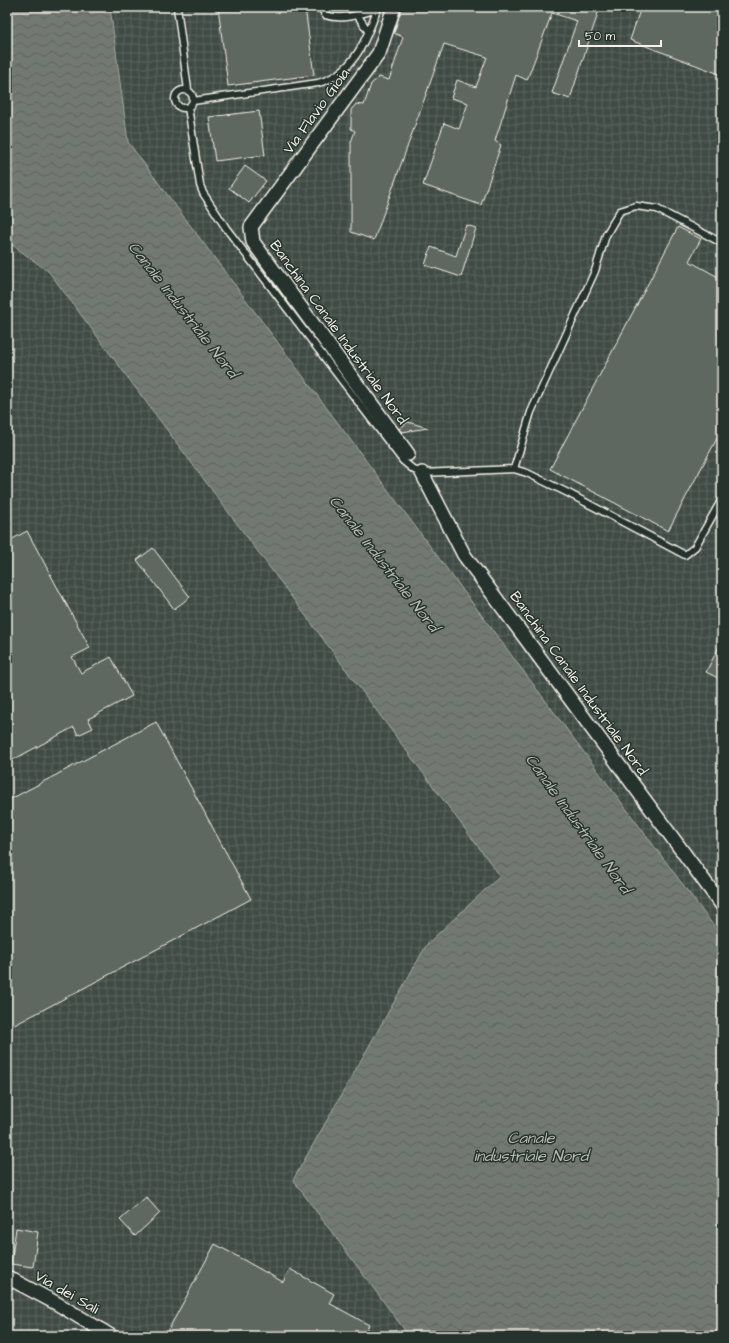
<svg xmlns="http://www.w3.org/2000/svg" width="729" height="1343" font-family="'Architects Daughter',sans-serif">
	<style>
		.industrial { fill: url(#industrial-grid) }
		.water { fill: url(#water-waves); stroke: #a6a9a1 }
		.building { fill: #5f6861; stroke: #f4f1e8 }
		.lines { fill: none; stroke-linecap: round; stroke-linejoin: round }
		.service-casing { stroke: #f4f1e8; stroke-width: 9 }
		.minor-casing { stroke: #f4f1e8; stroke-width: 16 }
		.service { stroke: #26332d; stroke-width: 6 }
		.minor { stroke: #26332d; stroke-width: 13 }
		.labels { text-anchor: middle; stroke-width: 3; stroke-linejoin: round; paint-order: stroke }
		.street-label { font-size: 15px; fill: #f4f1e8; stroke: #26332d }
		.water-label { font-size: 16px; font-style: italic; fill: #babbb3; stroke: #26332d }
	</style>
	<defs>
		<pattern id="industrial-grid" width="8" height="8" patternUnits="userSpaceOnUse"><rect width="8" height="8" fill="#404b44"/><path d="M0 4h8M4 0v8" fill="none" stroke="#5c655f"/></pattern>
		<pattern id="water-waves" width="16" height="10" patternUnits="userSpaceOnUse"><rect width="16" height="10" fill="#727972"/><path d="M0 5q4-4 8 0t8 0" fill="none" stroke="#60635e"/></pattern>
	</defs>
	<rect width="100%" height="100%" fill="#323e38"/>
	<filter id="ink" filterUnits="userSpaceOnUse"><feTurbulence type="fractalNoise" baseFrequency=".025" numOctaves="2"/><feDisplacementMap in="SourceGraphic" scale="8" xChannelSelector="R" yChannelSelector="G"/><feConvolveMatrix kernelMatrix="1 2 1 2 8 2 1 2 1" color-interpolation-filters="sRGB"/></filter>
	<g filter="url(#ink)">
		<path class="industrial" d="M110,7H722V937L128,142Z
			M7,241L49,272L500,876L427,944L293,1180L409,1336H7Z"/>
		<path class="water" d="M7,7H110L128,142L722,937V1336H409L293,1180L427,944L500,876L49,272L7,241Z"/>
		<path class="building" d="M218,7H305L314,75L228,86Z
			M402,7H600L570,99L552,93L577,21L552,13L527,80L516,75L495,141L501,145L481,205L423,185L444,123L459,129L468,103L451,98L457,80L476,87L487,57L444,44L374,240L351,232V142L355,131L351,129V110L356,104L364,105L371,84L379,77L389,80L403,37L394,33Z
			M641,7H722V75L630,40Z
			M259,111L265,155L215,161L209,117Z
			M245,166L266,181L249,203L229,188Z
			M466,225L476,228L461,277L425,265L431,247L456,256Z
			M678,227L701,239L689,261L722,279V429L668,531L550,469Z
			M408,422L428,428L402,432L399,429Z
			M27,531L90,648L72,657L81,673L111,657L132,696L88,719L93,728L78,735L74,727L7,763V542Z
			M153,548L190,597L174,609L137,560Z
			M722,641V680L706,672Z
			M156,722L251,899L7,1029V801Z
			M146,1197L160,1213L135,1236L120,1220Z
			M16,1228L38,1232L33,1267L11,1264Z
			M215,1244L283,1282L290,1269L334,1294L329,1303L369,1325L363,1336H165Z"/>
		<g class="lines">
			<defs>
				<path id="service" d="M177,7L188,90
					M321,7L325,15C342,21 361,14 377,9
					M358,16L368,31
					M175 99a9 9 0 1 1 18 0a9 9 0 1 1-18 0Z
					M193,101L318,83C354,74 367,38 378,7
					M188,107L200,185L203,193L226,228L403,461L414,470L422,473L514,469
					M722,243L657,209L636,206L620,211L606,235L595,271L531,412L514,469L527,473L568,493L685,555L695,547L722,499"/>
				<path id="minor" d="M394,7L379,53L251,227L253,242L408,454
					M422,473L464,555L722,905
					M7,1277L56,1303L111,1336"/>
			</defs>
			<use href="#service" class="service-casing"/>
			<use href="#minor" class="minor-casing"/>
			<use href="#service" class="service"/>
			<use href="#minor" class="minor"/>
		</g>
	</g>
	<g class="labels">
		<g class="street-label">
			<text transform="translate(316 111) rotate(-54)" y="5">Via Flavio Gioia</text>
			<text transform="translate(339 332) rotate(54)" y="5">Banchina Canale Industriale Nord</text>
			<text transform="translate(579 683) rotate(54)" y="5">Banchina Canale Industriale Nord</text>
			<text transform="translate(67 1292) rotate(30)" y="5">Via dei Sali</text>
		</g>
		<g class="water-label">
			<text transform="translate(184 309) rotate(52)" y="6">Canale Industriale Nord</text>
			<text transform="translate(385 563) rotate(52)" y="6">Canale Industriale Nord</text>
			<text transform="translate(579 823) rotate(54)" y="6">Canale Industriale Nord</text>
			<text x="531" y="1143">Canale<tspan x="531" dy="18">industriale Nord</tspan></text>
		</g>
	</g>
	<rect width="729" height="1343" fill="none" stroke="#26332d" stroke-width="24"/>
	<rect x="12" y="12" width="705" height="1319" fill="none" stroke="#f4f1e8" stroke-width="1.5" filter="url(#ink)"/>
	<path d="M579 40v6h82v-6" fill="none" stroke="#f4f1e8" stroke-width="2"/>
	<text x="585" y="40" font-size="12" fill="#f4f1e8" stroke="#26332d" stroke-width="3" paint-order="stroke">50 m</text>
</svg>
